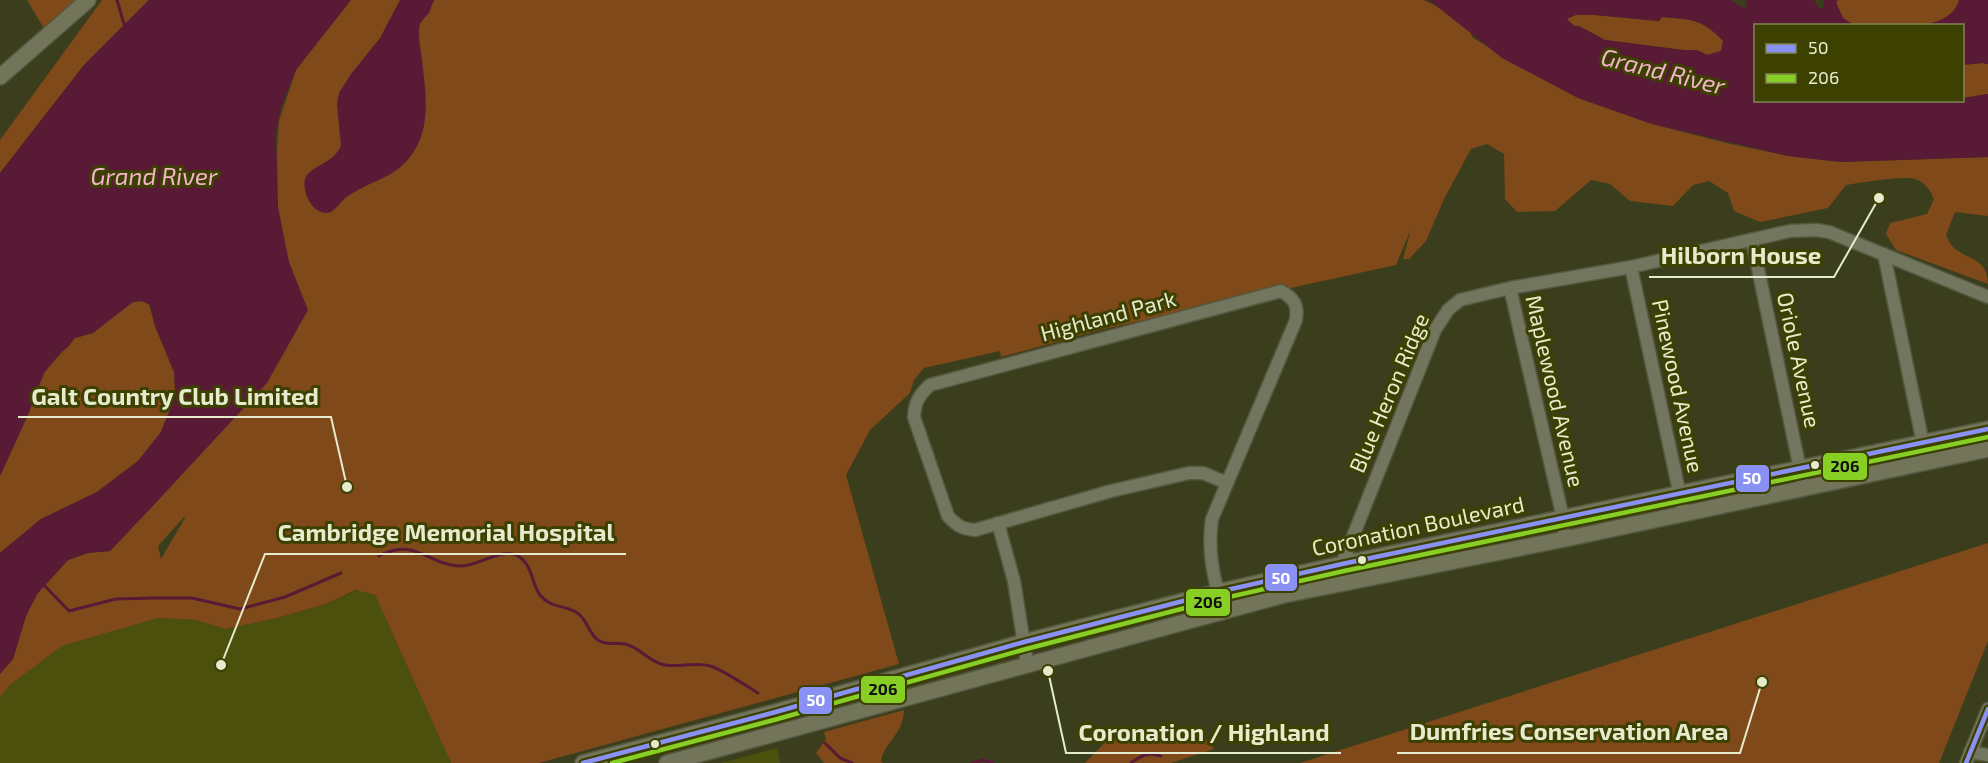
<svg xmlns="http://www.w3.org/2000/svg" width="1988" height="763" font-family="'Exo 2',sans-serif">
	<style>
		.built { fill: #4b500c }
		.green { fill: #7f491a; fill-rule: evenodd }
		.water { fill: #591a36; fill-rule: evenodd }
		.lines { fill: none; stroke-linecap: round; stroke-linejoin: round }
		.stream { stroke: #591a36; stroke-width: 3 }
		.minor-casing { stroke: #55583e; stroke-width: 15 }
		.major-casing { stroke: #55583e; stroke-width: 18 }
		.minor { stroke: #73765e; stroke-width: 12 }
		.major { stroke: #727559; stroke-width: 15 }
		.bus-1-casing { stroke: #3c4001; stroke-width: 9 }
		.bus-2-casing { stroke: #3c4001; stroke-width: 9 }
		.bus-1 { stroke: #8a91f4; stroke-width: 4.5 }
		.bus-2 { stroke: #87cf25; stroke-width: 4.5 }
		.bus-dot { fill: #e6ebcd; stroke: #3c4001; stroke-width: 2 }
		.labels { text-anchor: middle; stroke-width: 6; stroke-linejoin: round; paint-order: stroke }
		.street-label { font-size: 22px; fill: #e6ebcd; stroke: #3c4001 }
		.water-label { font-size: 24px; font-style: italic; fill: #f5b3cc; stroke: #3c4001 }
		.leader { fill: none; stroke: #e6ebcd; stroke-width: 2 }
		.callout-dot { fill: #e6ebcd; stroke: #3c4001; stroke-width: 2 }
		.callout-label { font-size: 24px; text-anchor: middle; font-weight: bold; fill: #e6ebcd; stroke: #3c4001; stroke-width: 6; stroke-linejoin: round; paint-order: stroke }
		.line-badge { stroke: #3c4001; stroke-width: 2 }
		.badge-label { font-size: 16px; text-anchor: middle; font-weight: bold; fill: #fff }
		.pale-badge-label { font-size: 16px; text-anchor: middle; font-weight: bold; fill: #111 }
	</style>
	<rect width="100%" height="100%" fill="#3b3e1c"/>
	<path class="built" d="M358,590L375,595L451,763H0V697L10,685L62,646L158,618L196,620L225,629L277,618L326,604Z
		M777,748L780,763H721Z"/>
	<path class="green" d="M27,0H79L46,32Z
		M102,0H149L84,65L0,173V140Z
		M342,0H1424L1465,21L1473,38L1578,98L1652,124L1726,143L1788,156L1841,162L1988,157V216L1955,212L1946,235C1948,239 1951,245 1954,248C1970,261 1987,258 1988,284L1896,250L1886,234L1890,223L1927,214L1934,199C1930,190 1925,182 1915,179C1906,175 1858,183 1846,185L1828,208L1760,222L1734,211L1728,193L1709,181L1693,185L1673,206L1630,201L1610,184L1591,180L1555,211L1517,212L1505,199L1504,154L1487,144L1471,149L1444,199L1426,241L1409,259H1403L1411,229L1396,265L1104,329L1001,357L1000,351L924,368L914,380L910,393L870,430L846,475L899,664L539,763H451L375,595L356,590L326,604L277,618L225,629L196,620L158,618L62,646L10,685L0,697V674L13,659L26,616L37,594L68,560L88,553L110,551L269,379L272,220L279,121L296,70ZM184,517L185,518L161,559L158,546Z
		M1838,0H1959C1951,31 1904,26 1880,26C1872,26 1859,28 1852,25C1843,21 1839,11 1836,2Z
		M1575,15H1595L1659,21L1662,17C1693,20 1701,18 1724,41L1721,51L1707,55L1697,50H1683L1605,40L1579,26H1575L1566,19Z
		M1982,63L1988,64V94L1963,98V65Z
		M142,301L149,304L155,326L174,372L175,389L171,407L161,432L138,461L97,492L41,519L0,553V476L27,417L44,372L75,338L93,333L120,311L133,302Z
		M1988,543V641L1939,763H1300Z
		M904,710C903,735 885,741 881,761L883,763H824L816,753L826,739L824,732Z
		M1132,730L1174,736L1182,741L1205,738L1214,749L1171,763H1085L1113,734Z"/>
	<path class="water" d="M149,0H351L296,70L281,107L275,137L277,160L278,207L289,262L308,310L267,383L151,508L110,551L88,553L68,560L37,594L26,616L13,659L0,674V553L41,519L97,492L138,461L161,432L171,407L175,389L174,372L155,326L150,305L142,301L133,302L93,333L75,338L68,347L60,353L44,373L27,417L0,476V173L84,65Z
		M400,0H434C432,4 431,9 429,13C426,16 422,20 420,24C417,34 421,50 422,60C425,86 430,117 419,142C402,178 377,177 348,196C341,200 336,212 327,213C318,213 313,207 309,201C306,195 303,185 305,179C309,166 333,164 341,146L337,104L339,93L351,74L380,38Z
		M1429,0H1731L1745,9L1747,6L1744,1L1749,0H1814L1819,8L1823,9L1824,0H1838L1836,2L1843,18L1854,25L1756,26V100H1962L1963,98L1988,94V157L1841,162L1788,156L1652,124L1578,98L1502,58ZM1576,15H1595L1659,21L1662,17C1693,20 1701,18 1723,41L1721,51L1707,55L1697,50H1683L1605,40L1579,26H1574L1567,19Z
		M1959,0H1988V64L1982,63L1963,65L1962,26L1922,25C1937,23 1955,16 1959,0Z"/>
	<g class="lines">
		<path class="stream" d="M117,0L124,24
			M379,556C415,536 429,566 461,566C479,566 501,547 518,556C533,565 531,583 540,595C550,608 564,605 576,612C587,618 588,633 598,640C607,646 616,642 625,644C639,647 648,660 661,664C676,669 694,661 710,666C722,669 746,686 758,693
			M43,584L69,611L116,599L155,598H192L240,609L285,597L341,573
			M825,743L840,758L852,763
			M971,763L983,760L993,763
			M1131,763C1142,755 1148,752 1161,756"/>
		<defs>
			<path id="minor" d="M1752,240L1804,488
				M1884,254L1927,463
				M1631,267L1684,514
				M1510,288L1563,518L1565,539
				M998,523L1014,581L1027,663
				M1343,583L1342,564L1435,330L1448,310L1460,300L1510,288L1631,267L1790,231L1816,230L1829,232L1988,297
				M1224,612C1214,581 1207,552 1212,519L1296,320C1298,305 1295,299 1281,291L930,385C919,395 915,402 914,417L948,516C956,525 962,529 975,530L1111,491L1189,473H1203L1227,483
				M1970,752L1988,755
				M1966,763L1988,709"/>
			<path id="major" d="M0,77L88,0
				M583,763L772,713L1024,642L1218,592L1342,564L1988,429
				M667,763L1284,595L1565,539L1988,449"/>
		</defs>
		<use href="#minor" class="minor-casing"/>
		<use href="#major" class="major-casing"/>
		<use href="#minor" class="minor"/>
		<use href="#major" class="major"/>
		<defs>
			<path id="bus-1" d="M583,763L772,713L1024,642L1218,592L1342,564L1988,429
				M1966,763L1988,709"/>
			<path id="bus-2" d="M612,763L774,720L1026,649L1220,599L1344,571L1988,437"/>
		</defs>
		<use href="#bus-1" class="bus-1-casing"/>
		<use href="#bus-2" class="bus-2-casing"/>
		<use href="#bus-1" class="bus-1"/>
		<use href="#bus-2" class="bus-2"/>
	</g>
	<g class="bus-dot">
		<circle cx="1815" cy="465" r="5"/>
		<circle cx="1362" cy="560" r="5"/>
		<circle cx="655" cy="744" r="5"/>
	</g>
	<g class="labels">
		<g class="street-label">
			<text transform="translate(1108 316) rotate(-15)" y="8">Highland Park</text>
			<text transform="translate(1799 360) rotate(78)" y="8">Oriole Avenue</text>
			<text transform="translate(1678 386) rotate(78)" y="8">Pinewood Avenue</text>
			<text transform="translate(1555 391) rotate(77)" y="8">Maplewood Avenue</text>
			<text transform="translate(1389 393) rotate(-67)" y="8">Blue Heron Ridge</text>
			<text transform="translate(1418 526) rotate(-12)" y="8">Coronation Boulevard</text>
		</g>
		<g class="water-label">
			<text transform="translate(1663 72) rotate(14)" y="8">Grand River</text>
			<text x="154" y="185">Grand River</text>
		</g>
	</g>
	<path class="leader" d="M1879 198L1834 277H1649M347 487L331 417H18M221 665L265 554H626M1762 682L1740 753H1397M1048 671L1066 753H1341"/>
	<g class="callout-dot">
		<circle cx="1879" cy="198" r="6"/>
		<circle cx="347" cy="487" r="6"/>
		<circle cx="221" cy="665" r="6"/>
		<circle cx="1762" cy="682" r="6"/>
		<circle cx="1048" cy="671" r="6"/>
	</g>
	<g class="callout-label">
		<text x="1741" y="264">Hilborn House</text>
		<text x="175" y="405">Galt Country Club Limited</text>
		<text x="446" y="541">Cambridge Memorial Hospital</text>
		<text x="1569" y="740">Dumfries Conservation Area</text>
		<text x="1204" y="741">Coronation / Highland</text>
	</g>
	<g class="line-badge">
		<rect x="1822" y="452" width="46" height="29" rx="6" fill="#87cf25"/>
		<rect x="1735" y="464" width="35" height="29" rx="6" fill="#8a91f4"/>
		<rect x="1264" y="563" width="34" height="29" rx="6" fill="#8a91f4"/>
		<rect x="1185" y="588" width="46" height="29" rx="6" fill="#87cf25"/>
		<rect x="860" y="675" width="46" height="29" rx="6" fill="#87cf25"/>
		<rect x="798" y="686" width="35" height="29" rx="6" fill="#8a91f4"/>
	</g>
	<g class="badge-label">
		<text x="1752" y="484">50</text>
		<text x="1281" y="584">50</text>
		<text x="816" y="706">50</text>
	</g>
	<g class="pale-badge-label">
		<text x="1845" y="472">206</text>
		<text x="1208" y="608">206</text>
		<text x="883" y="695">206</text>
	</g>
	<rect x="1754" y="24" width="210" height="78" fill="#3c4001" stroke="#808453" stroke-width="1.5"/>
	<rect x="1766" y="44" width="30" height="9" fill="#8a91f4" stroke="#808453" stroke-width="1.5"/>
	<text x="1808" y="54" font-size="18" fill="#e6ebcd">50</text>
	<rect x="1766" y="74" width="30" height="9" fill="#87cf25" stroke="#808453" stroke-width="1.5"/>
	<text x="1808" y="84" font-size="18" fill="#e6ebcd">206</text>
</svg>
